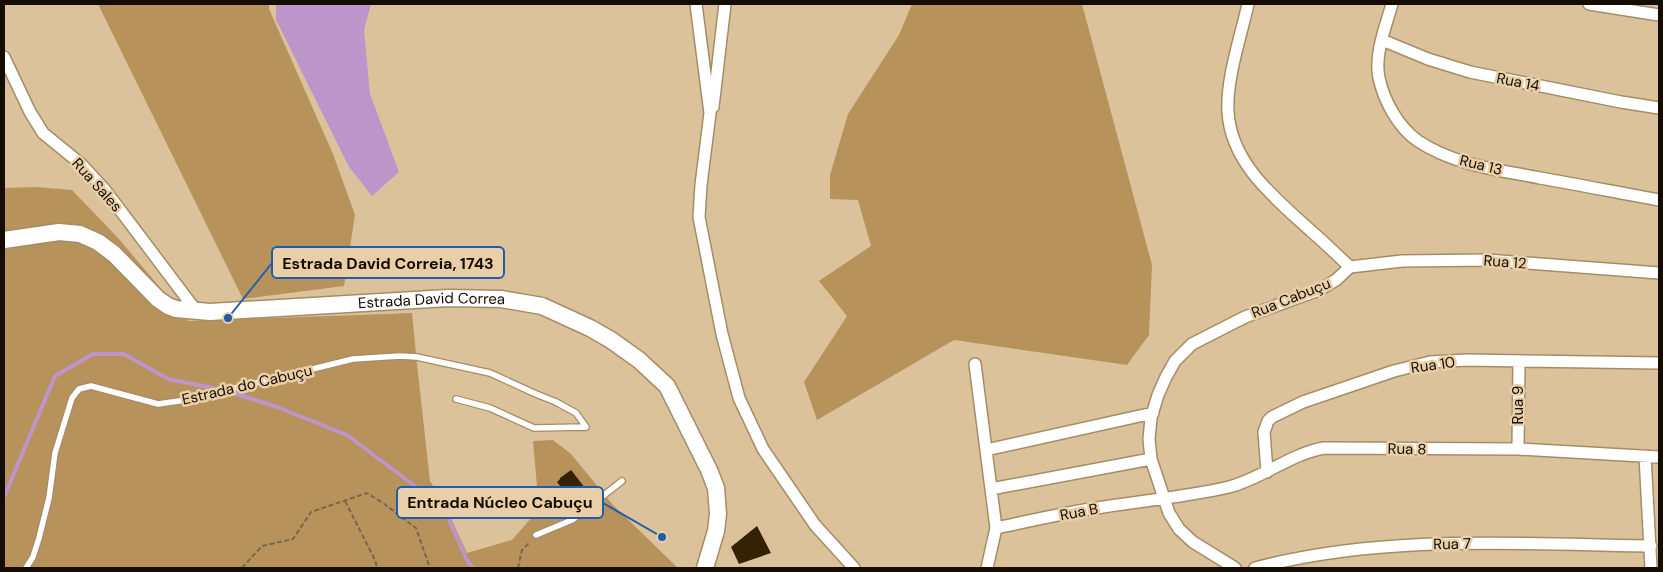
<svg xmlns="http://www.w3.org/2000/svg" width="1663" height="572" font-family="'DM Sans',sans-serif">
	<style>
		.forest { fill: #b7925a }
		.water { fill: #bd95ca }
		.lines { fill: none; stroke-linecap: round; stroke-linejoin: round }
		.stream { stroke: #bd95ca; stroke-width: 4 }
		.building { fill: #342203 }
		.service-casing { stroke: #a58c67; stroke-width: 8 }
		.minor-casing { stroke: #a58c67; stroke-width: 14 }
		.secondary-casing { stroke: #a58c67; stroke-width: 19 }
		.path { stroke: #79674e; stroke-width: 2; stroke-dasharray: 5 2.5; stroke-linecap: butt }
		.service { stroke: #fff; stroke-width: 5.5 }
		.minor { stroke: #fff; stroke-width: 11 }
		.secondary { stroke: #fff; stroke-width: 16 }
		.labels { text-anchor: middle; stroke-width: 5; stroke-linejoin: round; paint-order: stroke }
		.street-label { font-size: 15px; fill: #150c01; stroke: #e9cfa8 }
		.leader { fill: none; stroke: #205cae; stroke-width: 2 }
		.callout-dot { fill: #205cae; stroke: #e9cfa8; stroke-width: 2 }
		.callout { fill: #e9cfa8; stroke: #205cae; stroke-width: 2 }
		.callout-label { font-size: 16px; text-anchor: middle; font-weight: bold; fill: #150c01 }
	</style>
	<rect width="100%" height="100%" fill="#dcc29b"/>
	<path class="forest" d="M98,4H269V9L333,154L355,215L344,286L243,299Z
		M912,4H1082L1152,265L1149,335L1127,365L954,340L817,420L804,382L847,316L819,281L871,246L858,200L830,199V175L848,114L899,35Z
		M36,187L72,190L119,239L188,321L412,313L417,364L430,481L445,505L467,553L512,540L539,509L533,441L553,440L571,454L613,505L678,568H4V188Z"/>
	<path class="water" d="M276,4H371L364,30L370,94L399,172L372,196L349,167L276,20Z"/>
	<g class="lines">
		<path class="stream" d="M4,497L55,376L93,354H124L168,379L223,390L277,407L347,435L444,508L467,560L473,568"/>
	</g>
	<path class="building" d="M571,470L589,493L575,505L557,482L560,479V478Z
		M757,526L771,553L739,564L731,547Z"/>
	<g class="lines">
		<defs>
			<path id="service" d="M456,399L490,408L534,428L586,427
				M536,535L572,520L622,481
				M26,568L33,557L39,538L49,498L55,453L72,398L79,389L91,386L158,404L186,400L353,359L400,356L417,357L490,373L536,394L556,402L576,413L586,427"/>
			<path id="minor" d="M696,4L710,113L701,185L699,217L722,334L739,398L763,449L815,525L854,568
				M1248,4C1241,36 1226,79 1228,112C1231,164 1276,199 1311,231C1325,243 1337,255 1350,267
				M1392,4C1386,26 1374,54 1379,78C1384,101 1398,127 1418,141C1454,165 1499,170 1540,178C1580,185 1620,193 1659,200
				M1589,4L1659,15
				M1382,40L1428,59L1470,72L1621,102L1659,108
				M4,57L30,112L43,133L81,164L105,190L197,312
				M713,107L725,4
				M1350,267L1402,261L1487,260L1659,273
				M975,364L996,528L987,568
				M1518,449L1519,362
				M986,450L1153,413
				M1645,456L1651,568
				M1267,472L1264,432L1268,421L1272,417L1303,402L1394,371L1430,362L1467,360L1659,363
				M991,489L1151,459
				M996,528C1029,521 1063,513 1097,508C1141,501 1185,497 1229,487C1263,478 1290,454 1324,448L1518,449L1659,457
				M1235,568L1193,542L1179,529L1169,513L1151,459L1149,439L1151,418L1158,395L1166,377L1175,361L1192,344L1245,317L1319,290L1336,280L1350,267
				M1255,568C1384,534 1519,544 1651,546"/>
			<g id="secondary">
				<path id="s1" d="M4,240L59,232L80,234L98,242L114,254L158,299L168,306L176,309L210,312L448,298L501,299L542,306L590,328L611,340L639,360L667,386L709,470L716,488L718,514L716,531L705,568"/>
			</g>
		</defs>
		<use href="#service" class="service-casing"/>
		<use href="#minor" class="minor-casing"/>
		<use href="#secondary" class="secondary-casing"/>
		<path class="path" d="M345,501L375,560L377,568
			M242,568L262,546L293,539L311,512L367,493L383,503L416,528L430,568
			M518,568L522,550L530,542"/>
		<use href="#service" class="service"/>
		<use href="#minor" class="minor"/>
		<use href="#secondary" class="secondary"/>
	</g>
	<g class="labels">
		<g class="street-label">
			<text transform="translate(1518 82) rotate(11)" y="5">Rua 14</text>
			<text transform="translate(1481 165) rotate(14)" y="5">Rua 13</text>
			<text transform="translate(97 185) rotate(48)" y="5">Rua Sales</text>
			<text transform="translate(1505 262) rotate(4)" y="5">Rua 12</text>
			<text transform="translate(1291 298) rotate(-22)" y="5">Rua Cabuçu</text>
			<text dy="5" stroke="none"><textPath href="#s1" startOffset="456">Estrada David Correa</textPath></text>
			<text transform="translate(1433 365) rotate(-8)" y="5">Rua 10</text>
			<text transform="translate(247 385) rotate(-13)" y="5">Estrada do Cabuçu</text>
			<text transform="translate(1518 405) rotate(-90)" y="5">Rua 9</text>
			<text transform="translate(1407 449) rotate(1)" y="5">Rua 8</text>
			<text transform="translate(1079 512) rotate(-11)" y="5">Rua B</text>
			<text transform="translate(1452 544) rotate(-1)" y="5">Rua 7</text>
		</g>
	</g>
	<path class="leader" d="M228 318L272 263M662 537L603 503"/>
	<g class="callout-dot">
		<circle cx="228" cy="318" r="5"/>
		<circle cx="662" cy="537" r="5"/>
	</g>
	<g class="callout">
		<rect x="272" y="247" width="232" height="31" rx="5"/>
		<rect x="397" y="487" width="206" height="31" rx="5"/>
	</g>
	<g class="callout-label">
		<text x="388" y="269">Estrada David Correia, 1743</text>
		<text x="500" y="508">Entrada Núcleo Cabuçu</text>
	</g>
	<rect width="1663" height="572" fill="none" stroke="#150c01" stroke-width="10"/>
</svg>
